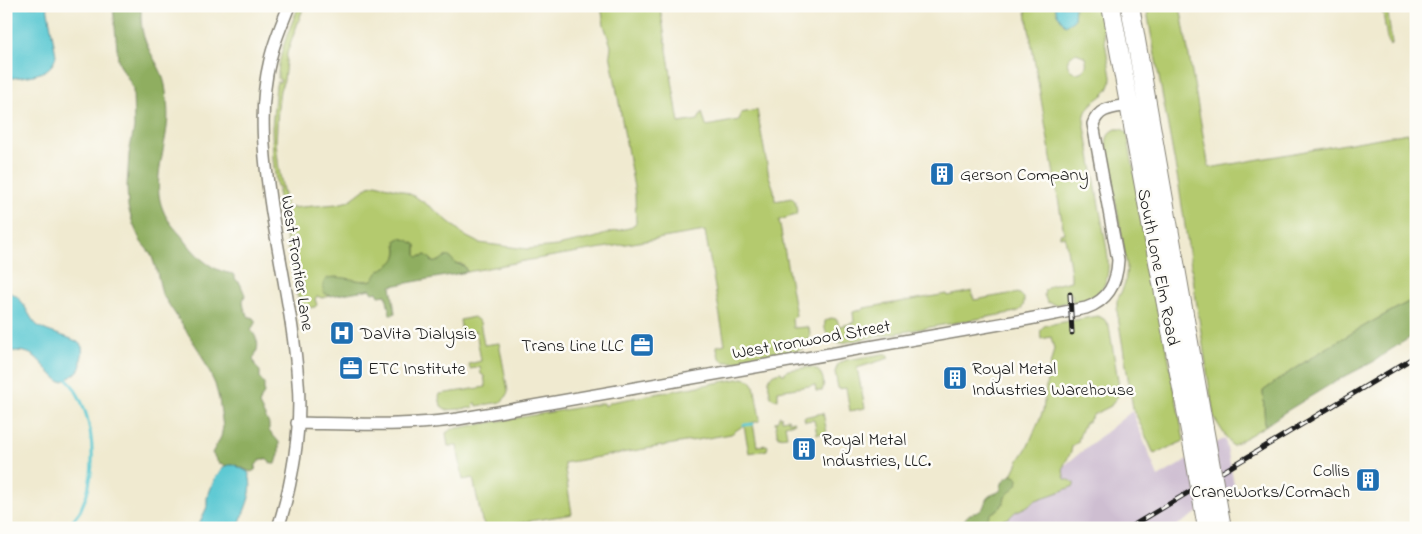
<svg xmlns="http://www.w3.org/2000/svg" width="1422" height="534" font-family="'Indie Flower',sans-serif">
	<style>
		.industrial { fill: #cebed1 }
		.green { fill: #b4ca6e; stroke: #687345; fill-rule: evenodd }
		.forest { fill: #8fae61; stroke: #56653e }
		.water { fill: #5dc9d3; stroke: #3c7278 }
		.lines { fill: none; stroke-linecap: round; stroke-linejoin: round }
		.stream { stroke: #5dc9d3; stroke-width: 3 }
		.minor-casing { stroke: #868376; stroke-width: 14 }
		.primary-casing { stroke: #868376; stroke-width: 20 }
		.minor { stroke: #fff; stroke-width: 11 }
		.primary { stroke: #fff; stroke-width: 18 }
		.rail-casing { stroke: #1c1c1c; stroke-width: 5 }
		.rail { stroke: #fdfcf7; stroke-width: 3; stroke-dasharray: 9; stroke-linecap: butt }
		.primary-bridge-casing { stroke: #868376; stroke-width: 20; stroke-linecap: butt }
		.primary-bridge { stroke: #fff; stroke-width: 18 }
		.labels { text-anchor: middle; stroke-width: 5; stroke-linejoin: round; paint-order: stroke }
		.poi-label { font-size: 18px; fill: #1c1c1c; stroke: #fdfcf7; text-anchor: start }
		.street-label { font-size: 18px; fill: #1c1c1c; stroke: #fdfcf7 }
	</style>
	<rect width="100%" height="100%" fill="#fdfcf7"/>
	<filter id="ink" filterUnits="userSpaceOnUse"><feTurbulence type="fractalNoise" baseFrequency=".02" numOctaves="2"/><feDisplacementMap in="SourceGraphic" scale="10" xChannelSelector="R" yChannelSelector="G"/><feConvolveMatrix kernelMatrix="1 2 1 2 8 2 1 2 1" color-interpolation-filters="sRGB"/></filter>
	<filter id="wash" filterUnits="userSpaceOnUse"><feTurbulence type="fractalNoise" baseFrequency=".0096" numOctaves="4" result="noise"/><feDisplacementMap in="SourceGraphic" scale="20" xChannelSelector="R" yChannelSelector="G"/><feGaussianBlur stdDeviation="1.12" result="paint"/><feColorMatrix in="noise" values="0 0 0 0 0 0 0 0 0 0 0 0 0 0 0 0 0 1.4 0 .05"/><feComposite in="paint" operator="in"/></filter>
	<g filter="url(#wash)">
		<rect width="100%" height="100%" fill="#f0ead0"/>
		<path class="industrial" d="M1132,411L1158,477L1225,438L1235,489L1173,528H983L1023,499Z"/>
		<path class="green" d="M299,6H304L287,53L284,80L280,90L278,107L276,143L279,169L286,206L290,208L337,204L349,201L369,186L376,184L401,190L416,197L436,211L467,237L479,243L527,249L557,246L594,238L612,232L629,228L636,223L635,193L614,75L610,54L611,46L604,25L601,6H662L660,7L679,123L698,120L702,112L706,126L739,120L741,113L757,110L769,176L774,190L775,201L792,198L795,201L797,211L796,215L779,220L796,315L795,317L792,318L793,328L806,327L809,328L810,335L807,346C800,351 789,353 781,353L780,351H778V353L776,354C766,356 730,365 723,361C718,357 717,351 717,346L725,344L705,231L524,261L467,272L464,266L461,264L440,261L434,263L432,262L426,255L418,257L416,255V245H396L397,251L395,260L377,274L375,278L369,281L351,280L328,295L331,296L322,298L317,296L315,299L317,305L315,307L302,309C295,303 298,301 299,296H297L296,293L278,192V190L280,189V187H277L276,182L273,160L272,128L276,85L277,82H280L281,80L278,79C277,57 290,27 299,6Z
			M1025,6H1099L1111,77C1111,102 1086,95 1084,121L1107,250C1111,280 1106,298 1072,302V294H1068V302L1056,305L1047,302L1044,295L1045,290L1050,286L1071,281V274L1065,236L1060,237V234L1064,233ZM1076,53L1084,56C1089,64 1086,71 1077,73C1065,70 1064,57 1076,53Z
			M1146,6H1180L1209,168L1408,133L1416,179V298C1363,326 1311,355 1263,391L1265,426L1232,446L1214,418L1179,186Z
			M1382,6H1387L1392,44L1390,46L1387,39Z
			M1116,129H1122L1127,133L1184,441L1154,454L1133,408L1117,311V301L1125,284L1127,267L1106,146C1106,138 1108,133 1116,129Z
			M972,291L974,300L1015,293L1020,294L1024,298C1024,305 1023,310 1016,312L841,343C830,340 823,333 825,321L831,318L837,319L839,326L854,323L853,312L864,309V308L947,294L948,296Z
			M1097,316L1104,319L1109,326L1120,393C1118,398 1113,400 1111,406L1093,415L1089,421L1085,423C1083,426 1078,439 1078,442L1072,446C1071,460 1059,462 1065,479L1072,481L1074,483V486L1059,492L1036,500L1026,507L1015,512L1009,518L998,521L990,528H979L985,522L990,514L1000,508L1004,502L1005,497L1017,485L1012,475L1019,460L1028,446L1043,411L1047,378L1054,349L1051,337L1041,339C1040,332 1040,327 1047,325Z
			M474,317L480,322L484,345L499,343L508,391L507,396L501,402L477,406L476,403L473,404L474,407L472,408L447,410L441,406L439,396L440,394L486,387L484,376L481,374L480,367L470,369L469,364L481,361L476,331L462,333L460,320Z
			M883,354H887L889,358L857,368L865,408L850,411L846,388L839,389L838,388L835,372L838,364L846,360Z
			M811,367C822,369 826,382 822,391H816L815,385L778,391V399H774L771,397C768,384 765,375 781,372L782,374H785V372L788,370Z
			M743,378L750,380L754,385L760,419L759,421L744,425L731,434L564,463L572,514L524,522L502,528H486L482,521L473,478L463,480L457,446H448L446,433L452,429L599,404L604,403L605,406L611,402Z
			M823,413L827,433L817,434L814,420L805,421L804,417Z
			M779,416H781L782,420L788,419L789,422L794,421L795,423L785,425L787,436L778,437L775,422L778,420Z
			M753,424L757,446L767,445L768,446L767,450L749,453L744,426Z"/>
		<path class="forest" d="M113,6H141C141,17 141,30 145,40C151,57 161,66 165,85C167,98 169,114 167,127C164,153 152,184 163,210C168,223 179,232 187,243C199,259 213,271 233,274L236,280L240,283L245,295L243,301L244,308L249,317H252L255,320V323L251,330C259,340 260,347 253,359L256,367L260,371V378L264,384V393L261,399L259,405L269,424V431L279,442V454L276,464H272L266,459H261L256,465L255,470L251,472L235,465L227,466L219,464L212,453L221,437L223,427L219,399L215,384L200,352L162,294L157,272L151,254L141,242L133,224L128,207L127,186L129,154L134,128L133,89C129,78 121,70 118,59Z
			M400,238L408,240L416,245V255L418,257L426,255L431,259L432,262C443,264 445,248 455,263L464,266L467,272L391,286L395,313L392,315L390,314L386,295L379,296L377,292L372,293L371,289L331,296L324,293C316,265 356,283 369,281C374,280 375,276 377,273C384,266 397,264 397,251C397,247 396,244 396,240Z
			M1416,298V334L1390,350L1373,362L1336,381L1285,412L1265,426L1263,391C1311,355 1363,326 1416,298Z
			M1011,475L1017,477L1018,480L1017,485L1005,497L1004,502L1000,508L990,514L985,522L979,528H961C963,523 965,517 970,514C973,513 976,513 978,512C985,509 984,503 987,498C990,494 997,494 1001,490C1001,482 1004,479 1011,475Z"/>
		<path class="water" d="M6,6H47L56,55C53,77 24,76 6,79Z
			M1055,6H1075L1074,20L1070,23L1065,25L1057,14Z
			M6,292C24,294 26,315 37,325C46,334 79,337 82,347C83,351 82,356 81,359C81,366 81,368 76,373C70,377 66,382 59,381C38,364 38,347 6,352Z
			M228,465H235L248,472C256,491 244,509 238,528H197L207,507V498L215,478L223,468Z"/>
		<g class="lines">
			<path class="stream" d="M65,376C93,408 98,457 86,497C84,501 82,507 80,511C76,517 71,520 72,528
				M744,425L753,424"/>
		</g>
	</g>
	<g filter="url(#ink)">
		<g class="lines">
			<defs>
				<path id="minor" d="M297,423C352,424 404,427 458,419L1029,319L1086,308C1109,300 1117,283 1118,260L1093,124C1099,107 1113,108 1129,105
					M278,528C292,485 302,427 298,382C294,323 280,265 271,206C264,158 258,108 270,60C274,41 282,24 289,6"/>
				<path id="primary" d="M1111,6L1154,241L1191,436
					M1130,6L1204,428"/>
			</defs>
			<use href="#minor" class="minor-casing"/>
			<use href="#primary" class="primary-casing"/>
			<use href="#minor" class="minor"/>
			<use href="#primary" class="primary"/>
			<defs>
				<path id="rail" d="M1070,294L1072,333
					M1129,528L1416,356"/>
			</defs>
			<use href="#rail" class="rail-casing"/>
			<use href="#rail" class="rail"/>
			<defs>
				<path id="primary-bridge" d="M1204,428L1222,528
					M1191,436L1207,528"/>
			</defs>
			<use href="#primary-bridge" class="primary-bridge-casing"/>
			<use href="#primary-bridge" class="primary-bridge"/>
		</g>
	</g>
	<defs>
		<symbol id="building-square" viewBox="-11 -11 22 22"><rect x="-9" y="-9" width="18" height="18" rx="4" fill="#1f6fb2" stroke="#fdfcf7"/><path d="M-4-6H4V6H1V3H-1V6H-4ZM-2.5-4.3h1.7v1.8h-1.7ZM.8-4.3h1.7v1.8H.8ZM-2.5-1h1.7V.8h-1.7ZM.8-1h1.7V.8H.8Z" fill="#fff"/></symbol>
		<symbol id="hospital-square" viewBox="-11 -11 22 22"><rect x="-9" y="-9" width="18" height="18" rx="4" fill="#1f6fb2" stroke="#fdfcf7"/><path d="M-5-5h3v3.5h4V-5h3V5h-3V1.5h-4V5h-3Z" fill="#fff"/></symbol>
		<symbol id="office-square" viewBox="-11 -11 22 22"><rect x="-9" y="-9" width="18" height="18" rx="4" fill="#1f6fb2" stroke="#fdfcf7"/><path d="M-6-3h4V-5.5h4V-3h4V5H-6ZM-1-4.5V-3h2v-1.5ZM-6 0V1H6V0Z" fill="#fff"/></symbol>
	</defs>
	<g fill-rule="evenodd">
		<use href="#building-square" x="928" y="160" width="28" height="28"/>
		<use href="#hospital-square" x="328" y="319" width="28" height="28"/>
		<use href="#office-square" x="628" y="331" width="28" height="28"/>
		<use href="#office-square" x="337" y="354" width="28" height="28"/>
		<use href="#building-square" x="941" y="364" width="28" height="28"/>
		<use href="#building-square" x="790" y="435" width="28" height="28"/>
		<use href="#building-square" x="1354" y="466" width="28" height="28"/>
	</g>
	<g class="labels">
		<g class="poi-label">
			<text x="960" y="180">Gerson Company</text>
			<text x="360" y="339">DaVita Dialysis</text>
			<text x="624" y="351" text-anchor="end">Trans Line LLC</text>
			<text x="368" y="374">ETC Institute</text>
			<text x="972" y="374">Royal Metal<tspan x="972" dy="21">Industries Warehouse</tspan></text>
			<text x="822" y="445">Royal Metal<tspan x="822" dy="21">Industries, LLC.</tspan></text>
			<text x="1350" y="476" text-anchor="end">Collis<tspan x="1350" dy="21">CraneWorks/Cormach</tspan></text>
		</g>
		<g class="street-label">
			<text transform="translate(298 263) rotate(81)" y="6">West Frontier Lane</text>
			<text transform="translate(1159 267) rotate(79)" y="6">South Lone Elm Road</text>
			<text transform="translate(811 339) rotate(-10)" y="6">West Ironwood Street</text>
		</g>
	</g>
	<rect width="1422" height="534" fill="none" stroke="#fdfcf7" stroke-width="25"/>
</svg>
